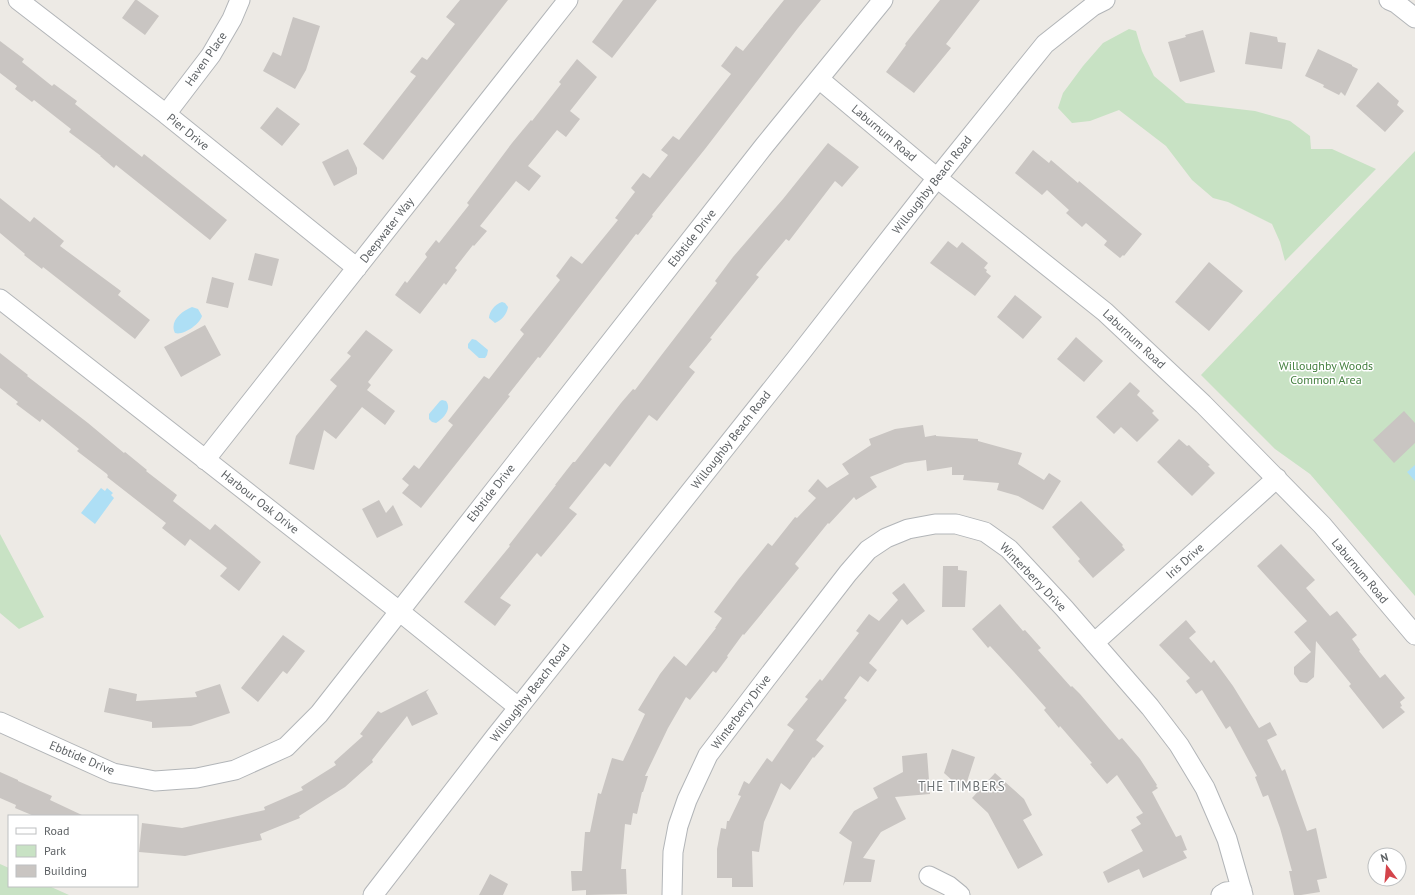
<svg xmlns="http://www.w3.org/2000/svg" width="1415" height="895" font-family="'PT Sans',sans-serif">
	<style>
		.green { fill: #c8e2c4 }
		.water { fill: #aedff5 }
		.building { fill: #c9c5c2 }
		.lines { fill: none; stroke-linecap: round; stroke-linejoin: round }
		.minor-casing { stroke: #b2b5b8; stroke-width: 21 }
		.minor { stroke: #fff; stroke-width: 19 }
		.labels { text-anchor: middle; stroke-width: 3; stroke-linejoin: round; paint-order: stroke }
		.street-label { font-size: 12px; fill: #5d6164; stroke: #fff }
		.park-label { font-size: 12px; fill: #458040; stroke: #fff }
		.neighbourhood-label { font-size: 13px; letter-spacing: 1px; fill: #6e7375; stroke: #fff }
	</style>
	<rect width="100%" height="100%" fill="#edeae5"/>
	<path class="green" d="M1129,29L1136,31L1142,51L1154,76L1186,103L1255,111L1290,121L1310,136L1311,149H1332L1376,169L1285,261L1280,242L1272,224L1228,202L1213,198L1192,180L1166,146L1119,110L1090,121L1072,123L1058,108L1063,93L1083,66L1103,43Z
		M1415,151V596L1310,474L1275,449L1201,375Z
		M0,534L44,617L19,629L0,613Z
		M0,864L9,868V886H49L69,895H0Z"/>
	<path class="water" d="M502,302L505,303L508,307C507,314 502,320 495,323L489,318C489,312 495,304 502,302Z
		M192,307L198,309L202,316C200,324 183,336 175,333C169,321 182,311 192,307Z
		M472,339L476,340L488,350L487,355L485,358H479L468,348V344Z
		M442,400L446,401C452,409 444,418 436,423L432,422L429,419V414L440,401Z
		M1415,465V481L1407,472Z
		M101,488L105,491L107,488L113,493L111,495L114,498L95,524L81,513Z"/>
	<path class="building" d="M135,0H137L159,16L145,35L122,18Z
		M460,0H508L383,160L363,144L416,76L410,72L422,57L427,60L455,24L446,17Z
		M623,0H657L612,58L592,42Z
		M784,0H821L798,28L705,149L652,215L653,216L638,235L636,234L540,358L538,357L508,395L510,396L421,508L402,493L409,485L402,479L414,465L419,469L453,425L448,421L484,376L489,379L524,334L520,330L560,280L556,276L571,256L582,264L618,220L615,218L635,192L631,188L643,173L650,178L668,155L661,150L673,136L679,140L731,74L721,66L736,46L743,51Z
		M940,0H980L946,44L951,48L914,93L886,72L906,45L905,44Z
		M293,17L320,26L306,70L295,89L263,71L273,52L281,56Z
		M1203,30L1215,72L1180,82L1168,42L1186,37L1185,35Z
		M1250,32L1277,37L1278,42L1286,43L1282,69L1245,64Z
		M0,41L24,59L22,62L52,86L54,84L77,101L75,104L142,157L144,154L227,220L210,240L116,165L114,168L100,156H101L69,132L71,129L34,100L32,102L15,89L17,86L0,73Z
		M1318,49L1352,65V66L1358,69L1345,96L1341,92L1339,95L1323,87L1324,85L1305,76Z
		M577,59L597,77L570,111L580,119L566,137L557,130L528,166L541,176L529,191L516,181L480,226L487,231L474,246L473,245L455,268L457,270L446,285L444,283L420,314L395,295L405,281L407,283L427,257L425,254L436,240L439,243L469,205L467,203L512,143L531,120L532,121L561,84L559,82Z
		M1378,82L1399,101L1397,105L1404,111L1385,132L1356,106Z
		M277,107L300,124L282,146L260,128Z
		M828,143L859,167L842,187L835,181L789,241L786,239L756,275L759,277L710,338L712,339L689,367L695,372L657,421L649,415L610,467L605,463L569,508L577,514L541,557L537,553L500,598L511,605L495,626L464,602L510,546L509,545L556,485H555L573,462H575L621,403L633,389L635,390L660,357L717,283L715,281L733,257L783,199Z
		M348,149L357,168V174L334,186L322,162Z
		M1033,150L1049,163L1051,160L1078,183L1079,181L1142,234L1124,256L1123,255L1120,258L1104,245L1107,241L1086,223L1082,227L1066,213L1069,210L1047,190L1042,195L1015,173Z
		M0,198L30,222L34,217L64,241L60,246L121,291L118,295L150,320L135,339L43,267L42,269L24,255L25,254L0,233Z
		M948,241L957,248L962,242L988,263L984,268L987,270L986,272L991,276L975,296L930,263Z
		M255,253L279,259L272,286L248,280Z
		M1209,262L1243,291L1209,331L1175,302Z
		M212,277L234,283L228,308L206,303Z
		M1015,295L1042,317L1023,339L997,317Z
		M205,325L221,355L181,377L164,347Z
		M366,330L393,350L368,382L371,385L367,390L395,411L385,425L362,407L336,439L324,430L314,470L289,464L296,436L337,386L330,380L351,356L347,353Z
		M1076,337L1103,361L1084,382L1057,359Z
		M0,353L28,375L27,376L88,423L124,453L125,452L147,470L146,471L177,495L173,501L210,530L215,524L261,562L239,591L220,576L227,568L190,539L185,546L162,528L166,523L107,477L108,476L107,474L77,451L79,449L42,419L40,422L16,404L18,402L0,388Z
		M1130,382L1140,391L1137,395L1154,411L1152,413L1159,420L1137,442L1121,427L1114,434L1096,417Z
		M1404,411L1415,423V443L1394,463L1373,440Z
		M923,425L925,437L936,435V436L978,439V441L1022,453L1018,464L1044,480L1049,473L1061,481L1043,510L1018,496L997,490L999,483L963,480L964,475H952V467L927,471L926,460L905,463L870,477L877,487L856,500L854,497L829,524L828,523L795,564L799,568L744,635L743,634L727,656L728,657L716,673L713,671L690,700L686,697L668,728L645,776H648L643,792H642L637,814L633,813L631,825L625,824L621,869H626L627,894L586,895V890L572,891L571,871H582L585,832H590L598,793L601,794L612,758L623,761L645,714L638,710L660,674L674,656L686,666L716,628H715L722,618L714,612L738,580L768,543L772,546L795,517L797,518L816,498L808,491L818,479L827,488L849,474L842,464L871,445L869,439L895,429Z
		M1179,439L1187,446L1189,445L1198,454L1210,465L1208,466L1215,473L1192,496L1157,462Z
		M379,500L386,513L393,505L403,525L377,538L362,509Z
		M1081,501L1123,545L1122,546L1125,550L1093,578L1078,561L1080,559L1052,527Z
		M1281,544L1315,580L1306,588L1330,616L1337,611L1357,635L1352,639L1360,650L1359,651L1380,678L1385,674L1405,698L1400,702L1402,706L1400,707L1405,712L1383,729L1349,686L1351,684L1316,641L1314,677L1307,683L1300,682L1294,674V667L1311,652L1294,632L1307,621L1257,566Z
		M943,566H958V570L967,571L965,607H942Z
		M904,583L925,611L907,625L902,619L869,663L877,670L868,682L860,676L844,698L847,700L816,740L824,746L814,758L813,757L790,790L781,783L764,822L759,852L752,851L753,887H732V878H717V849L721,828L726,829L727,821H729L741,796L738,795L744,781L749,784L767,758L772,762L794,730L787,725L808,699L805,697L820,679L822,681L859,633L856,631L869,614L879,621L898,600L892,593Z
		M1000,604L1023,631L1025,630L1041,648L1038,650L1071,687L1072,686L1080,694L1119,740L1122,738L1140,759L1157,785L1156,786L1158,788L1152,792L1176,837L1181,835L1187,850L1183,851L1187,858L1143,878L1139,869L1108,883L1103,872L1143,851L1131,830L1141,824L1136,817L1143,813L1117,775L1107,784L1090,764L1092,763L1060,726L1059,728L1044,710L1046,708L1014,672L990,646L988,648L972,629Z
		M1186,620L1196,632L1189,638L1211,663L1214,660L1233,686L1259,728L1270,722L1277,735L1267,740L1282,771L1285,769L1307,831L1316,828L1327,878L1317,880L1320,892L1301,895H1294L1289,871H1292L1280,828L1268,795L1263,797L1255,777L1257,776L1230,726L1226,729L1202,690L1196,694L1186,681L1190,678L1159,645Z
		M283,635L305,651L287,674L283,671L258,702L241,688Z
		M220,684L230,713L191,726L152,728V722L104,712L109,688L137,694L136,701L197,697L195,692Z
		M429,689L426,692L438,714L412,726L407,716L372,760L373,762L345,787L299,816L300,818L260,834L262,840L185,856L139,852L142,823L182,828L265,810L264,807L303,790L301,787L336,765L334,762L363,736L360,734L378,711L381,713Z
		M952,749L975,757L964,791L944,773Z
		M927,753L930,794L895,797L906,819L881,832L863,858L875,860L871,882H845L843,886L852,842L839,833L854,811L878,798L873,788L903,772L902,756Z
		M0,772L18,780V781L52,796L50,800L84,816H34L15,808L16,805L0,798Z
		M995,773L1024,799L1032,815L1023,820L1043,855L1018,869L988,813L972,798Z
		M490,874L508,884L503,895H479Z"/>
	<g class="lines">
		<defs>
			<path id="minor" d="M18,0L166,114L357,268
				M1389,0L1396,3L1415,18
				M819,79L937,178L1105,312L1203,404L1322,525L1415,635
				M166,114L211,55L232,19L240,0
				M0,299L399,611L518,707
				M205,460L568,0
				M1094,643L1277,478
				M0,722L113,773L155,781L197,778L235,770L286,747L319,714L764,146L883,0
				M929,876L949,886L960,895
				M373,895L495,737L799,355L937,178L1045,44L1093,6L1105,0
				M672,895L673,852L678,826L687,800L708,755L766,679L848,573L868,550L886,538L908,529L935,524H956L985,532L1009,549L1064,608L1150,707L1179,745L1205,788L1227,839L1243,895
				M1221,895L1226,892L1242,890"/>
		</defs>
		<use href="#minor" class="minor-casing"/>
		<use href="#minor" class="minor"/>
	</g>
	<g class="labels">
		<g class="street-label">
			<text transform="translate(206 59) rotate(-55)" y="4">Haven Place</text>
			<text transform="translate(188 132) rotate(39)" y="4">Pier Drive</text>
			<text transform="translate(884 133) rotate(40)" y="4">Laburnum Road</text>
			<text transform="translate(932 185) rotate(-52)" y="4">Willoughby Beach Road</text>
			<text transform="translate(387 230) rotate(-52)" y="4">Deepwater Way</text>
			<text transform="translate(692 238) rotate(-52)" y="4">Ebbtide Drive</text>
			<text transform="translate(1134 339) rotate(43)" y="4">Laburnum Road</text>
			<text transform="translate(731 440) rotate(-52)" y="4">Willoughby Beach Road</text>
			<text transform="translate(491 493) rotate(-52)" y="4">Ebbtide Drive</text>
			<text transform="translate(260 502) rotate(38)" y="4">Harbour Oak Drive</text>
			<text transform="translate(1185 561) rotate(-42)" y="4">Iris Drive</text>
			<text transform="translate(1360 571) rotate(50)" y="4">Laburnum Road</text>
			<text transform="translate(1033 577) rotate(46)" y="4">Winterberry Drive</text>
			<text transform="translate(530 693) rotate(-52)" y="4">Willoughby Beach Road</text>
			<text transform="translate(741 712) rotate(-53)" y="4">Winterberry Drive</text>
			<text transform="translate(82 758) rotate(23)" y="4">Ebbtide Drive</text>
		</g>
		<g class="park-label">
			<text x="1326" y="370">Willoughby Woods<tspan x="1326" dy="14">Common Area</tspan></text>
		</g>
		<g class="neighbourhood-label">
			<text x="962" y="791">THE TIMBERS</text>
		</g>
	</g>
	<rect x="8" y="815" width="130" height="72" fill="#ffffff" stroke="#bec0c1"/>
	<rect x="16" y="828" width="20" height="6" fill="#ffffff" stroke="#bec0c1"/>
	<text x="44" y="835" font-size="12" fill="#5d6164">Road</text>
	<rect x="16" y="845" width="20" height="12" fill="#c8e2c4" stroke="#bec0c1"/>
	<text x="44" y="855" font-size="12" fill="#5d6164">Park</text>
	<rect x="16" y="865" width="20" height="12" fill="#c9c5c2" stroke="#bec0c1"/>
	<text x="44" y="875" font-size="12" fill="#5d6164">Building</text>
	<g transform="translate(1387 867) rotate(344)"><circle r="19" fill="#ffffff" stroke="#bec0c1"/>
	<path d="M0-3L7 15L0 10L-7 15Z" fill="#d4444b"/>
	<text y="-6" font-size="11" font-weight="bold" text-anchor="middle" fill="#5d6164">N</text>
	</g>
</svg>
